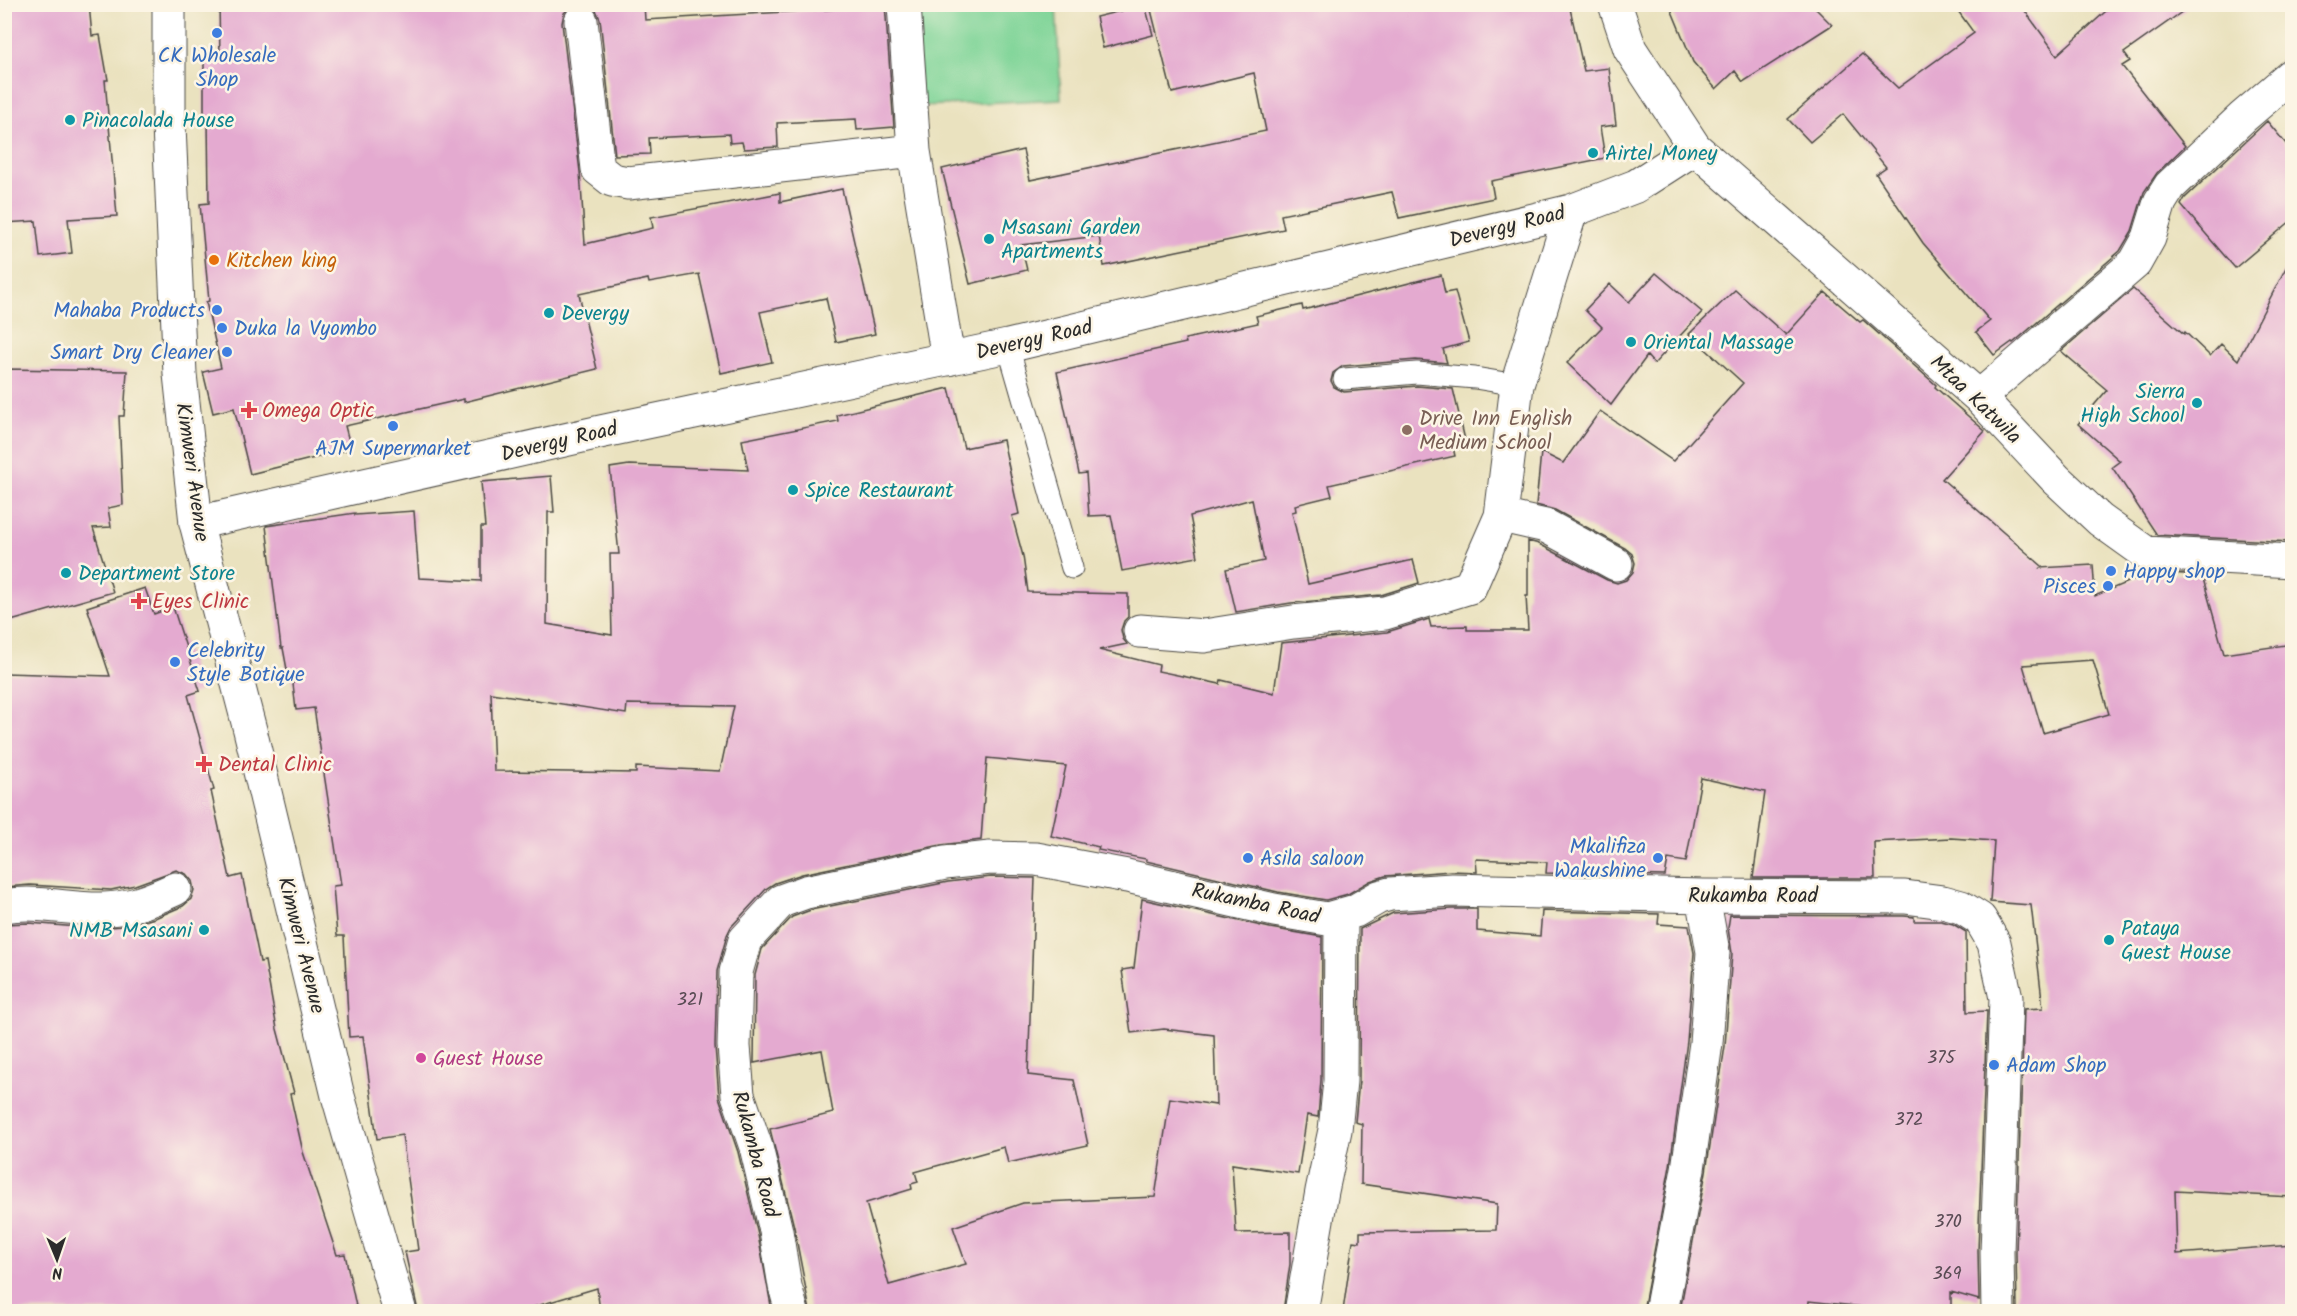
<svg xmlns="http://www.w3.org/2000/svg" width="2297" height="1316" font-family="Kalam,sans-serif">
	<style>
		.green { fill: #7ed497; stroke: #548061; stroke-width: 1.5 }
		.building { fill: #e4aad0; fill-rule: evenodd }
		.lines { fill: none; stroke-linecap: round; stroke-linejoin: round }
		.lane-casing { stroke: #484641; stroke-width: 23 }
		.street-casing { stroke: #484641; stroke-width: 35 }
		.secondary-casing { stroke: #484641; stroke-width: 35 }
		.lane { stroke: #fff; stroke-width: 21 }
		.street { stroke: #fff; stroke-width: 33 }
		.secondary { stroke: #fff; stroke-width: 33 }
		.shop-dot { fill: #3f7fe0; stroke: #fcf5e5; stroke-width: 2 }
		.culture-dot { fill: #0f9aa8; stroke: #fcf5e5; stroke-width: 2 }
		.food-dot { fill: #e8710a; stroke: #fcf5e5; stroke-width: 2 }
		.health-dot { fill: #e0444e; stroke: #fcf5e5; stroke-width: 2 }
		.education-dot { fill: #8d6e63; stroke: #fcf5e5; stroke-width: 2 }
		.hotel-dot { fill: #d1479c; stroke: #fcf5e5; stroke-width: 2 }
		.labels { text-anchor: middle; stroke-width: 5; stroke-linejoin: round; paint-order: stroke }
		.number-label { font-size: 18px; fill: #594b54 }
		.shop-label { font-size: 21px; fill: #366cbe; stroke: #fcf5e5; text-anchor: start }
		.culture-label { font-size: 21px; fill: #0d838f; stroke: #fcf5e5; text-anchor: start }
		.street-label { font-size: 21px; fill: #2b2b2b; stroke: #fcf5e5 }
		.food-label { font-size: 21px; fill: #c56008; stroke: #fcf5e5; text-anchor: start }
		.health-label { font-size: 21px; fill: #be3a42; stroke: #fcf5e5; text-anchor: start }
		.education-label { font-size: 21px; fill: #785e54; stroke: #fcf5e5; text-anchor: start }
		.hotel-label { font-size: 21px; fill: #b23c85; stroke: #fcf5e5; text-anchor: start }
	</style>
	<rect width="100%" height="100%" fill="#fcf5e5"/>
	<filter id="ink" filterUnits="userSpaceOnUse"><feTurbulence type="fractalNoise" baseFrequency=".0167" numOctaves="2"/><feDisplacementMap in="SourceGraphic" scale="12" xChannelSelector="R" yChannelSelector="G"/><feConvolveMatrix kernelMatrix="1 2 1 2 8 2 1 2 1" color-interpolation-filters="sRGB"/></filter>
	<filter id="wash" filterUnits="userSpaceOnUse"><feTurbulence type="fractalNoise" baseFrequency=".008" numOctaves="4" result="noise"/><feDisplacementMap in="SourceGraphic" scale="24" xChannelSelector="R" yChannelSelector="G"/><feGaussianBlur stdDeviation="1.35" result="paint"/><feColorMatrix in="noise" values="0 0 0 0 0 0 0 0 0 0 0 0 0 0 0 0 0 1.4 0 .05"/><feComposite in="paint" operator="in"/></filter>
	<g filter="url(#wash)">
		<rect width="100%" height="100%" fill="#eae2bf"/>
		<path class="green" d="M899,5H1056L1061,99L905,107Z"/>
		<g id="blocks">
			<path class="building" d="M5,4H89L92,36L100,35L108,80H105L117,216L68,219L72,253L40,257L36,221L4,223Z
				M219,4H468V6L573,4L564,13L562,23L580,172L585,244L653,228L651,217L780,193V202L842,189L875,334L836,342L826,298L760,312L772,362L721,373L699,274L649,283L648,279L579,294L597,369L464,402V399L345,426L351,449L250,474L234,408L213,413L203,372L221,368L206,302L209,301L200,204L209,203L208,119H204V58H220Z
				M589,4H644L645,20L838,9V4H885L894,127L857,130L856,119L777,123L778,147L744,149L742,142L730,143L729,134L649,138L650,154L615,155L600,19L596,10Z
				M1175,4H1569L1584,71L1609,68L1616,125L1600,127L1605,158L1491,181L1494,198L1399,218L1392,192L1281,215L1284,229L1104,266L1099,236L1021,245L1027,270L970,284L942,169L1023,150L1030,180L1266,131L1254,73L1172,93L1151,10Z
				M1669,4H1811L1832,25L1743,82L1735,71L1716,89L1693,62Z
				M1953,4H2020L2057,55L2114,4H2193L2124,53L2130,61L2122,66L2185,146L2157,173L2144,192L2132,231L2120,251L2013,343L2012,342L1994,355L1976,332L1990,321L1923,243L1876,174L1886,167L1843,114L1810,142L1788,119L1862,54L1898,88L1974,33Z
				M1145,5L1153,35L1103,48L1096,17Z
				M2267,121L2292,151V220L2235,268L2181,205L2185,198Z
				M2292,256V542L2157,535L2112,467L2120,461L2078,424L2107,390L2061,351L2133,289L2184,334L2185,332L2210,356L2221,344L2238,360Z
				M1656,273L1702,312L1654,364L1647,356L1611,405L1567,363L1602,327L1585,310L1610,284L1629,302Z
				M1441,275L1445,293L1455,291L1469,342L1443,349L1447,363L1416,360L1343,366L1333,373L1331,381L1334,387L1344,392L1417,386L1453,389L1465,440L1452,443L1455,456L1329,485L1332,496L1295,505L1296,511L1292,512L1308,584L1413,560L1419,583L1381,595L1291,603L1236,612L1226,569L1264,561L1252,499L1190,516L1198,557L1122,571L1111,515L1089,516L1086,473L1079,474L1057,372L1186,343L1185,339L1258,323L1256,316L1302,305L1303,310Z
				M1735,290L1786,335L1825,292L1860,322L1863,320L1936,385L1935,387L1985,431L1942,479L2042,566L2040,568L2093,565L2095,596L2151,572L2202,575L2224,654L2292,644V1197L2175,1191L2177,1254L2292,1245V1311L2017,1310L2016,1252L2024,1009L2043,1008L2031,905L1990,902L1994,841L1951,838L1874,842L1875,878H1753L1765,792L1701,778L1686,862L1668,859L1665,876L1546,873L1547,862L1476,859L1477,872L1451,871L1385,876L1370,881L1348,894L1326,900L1278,892L1146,861V859L1098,850L1099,847L1051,836L1066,766L987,758L981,840L941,845L802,874L775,883L767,888L731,927L727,935L717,971L715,1046L719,1097L738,1152L758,1235L772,1311H600L597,1288L520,1311H418L405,1252L418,1250L402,1135L377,1139L363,1036L349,1037L344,936H337L333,886L341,885L314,708L296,710L292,675H288L283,648H281L266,526L355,513V515L414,511L419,578L481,581V527H485L481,482L551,476L554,512H548L547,624L612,635L610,554H619L610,468L629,465L748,470L742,440L838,421L837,415L949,388L964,448L1003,440L1019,514L1012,516L1023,556L1028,592L1128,594V617L1124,621L1121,630L1123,639L1127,644L1099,650L1159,665L1158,671L1220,684L1221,680L1274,693L1281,643L1387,632L1429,619L1431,627L1467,626V630H1528L1526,596H1528V541L1539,544L1607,580L1617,583L1626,580L1633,572L1635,563L1632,554L1625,548L1555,510L1536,505L1541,452L1563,463L1600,411L1673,461L1743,383L1689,334ZM2093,660L2109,714L2043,733L2023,665ZM491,693L626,714L627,704L734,706L720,771L636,767V773L494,771Z
				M4,369L127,371L124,416H119L123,505L108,508L111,527L93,528L113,592L4,623Z
				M145,588L154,614L173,607L200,691L188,695L214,790L211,791L230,878L242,875L260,962L265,961L277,1029L294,1093L290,1094L303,1152L337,1255L345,1254L357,1311H4V924L29,923L90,928L126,926L155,918L183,906L191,899L194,890L192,881L186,874L176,870L135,885L111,890L30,885L4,887V673L110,676L87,607Z
				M991,877L1035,878L1028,1075L1074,1080L1088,1145L1008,1163L1004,1147L915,1172L918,1182L911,1184L912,1189L866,1203L889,1285L966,1264L953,1227L1023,1203L1155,1197L1170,1098L1216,1105L1214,1035L1164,1029L1131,1033L1122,970L1134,968L1142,899L1270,928L1322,937L1321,1080L1318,1117L1307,1115L1298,1174L1232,1164L1236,1233L1290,1232V1264L1283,1311H810L794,1227L770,1129L833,1113L822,1050L754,1063L755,975L762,949L792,917L811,910L948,882Z
				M1452,909H1477V931L1540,936L1542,911L1659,914L1658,924L1689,926L1694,953L1687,1041L1670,1166L1643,1311H1343L1353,1241L1360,1242V1232L1496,1230L1497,1204L1361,1184L1362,1124L1355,1122L1359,1081L1360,929L1393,913Z
				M1730,915L1904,916L1914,917V921H1941L1953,924L1966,932L1967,1012L1987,1011L1978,1251L1979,1300L1951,1292V1311H1901L1809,1301L1808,1311H1680L1706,1172L1725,1046L1732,953L1728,928Z"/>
		</g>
	</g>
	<g filter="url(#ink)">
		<use href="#blocks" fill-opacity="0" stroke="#484641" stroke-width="1.5"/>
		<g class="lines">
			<defs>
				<path id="lane" d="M1008,346L1072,568
					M1344,379L1417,373L1475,378L1517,385"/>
				<path id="street" d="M904,4L914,151L948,359
					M1615,4L1630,49L1695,148L1979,397L2056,479L2100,520L2146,553L2292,561
					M581,21L598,169L612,180L628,183L914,151
					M1979,397L2135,263L2149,238L2160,202L2170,186L2243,117L2292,75
					M1501,516L1546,526L1616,564
					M196,523L600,432L1008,346L1571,211L1636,186L1695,148
					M1140,631L1204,636L1293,622L1385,613L1470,587L1501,516L1517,385L1571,211
					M4,906C38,900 70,910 103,909C130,909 151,900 175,889
					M792,1312L785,1286L776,1231L756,1147L738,1095L734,1046L736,972L745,940L781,901L806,892L945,863L990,858L1036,859L1127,876L1274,910L1327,919L1355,911L1379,897L1390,894L1452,890L1703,896L1905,897L1943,902L1961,907L1980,919L1994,943L2006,998L1997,1252L1998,1312
					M1301,1312L1322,1191L1335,1130L1340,1081L1341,915
					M1661,1312L1688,1169L1706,1043L1713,952L1703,896"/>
				<path id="secondary" d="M169,4V126L180,374L196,523L250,730L338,1096L400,1312"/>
			</defs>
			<use href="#lane" class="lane-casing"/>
			<use href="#street" class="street-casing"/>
			<use href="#secondary" class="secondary-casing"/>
			<use href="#lane" class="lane"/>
			<use href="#street" class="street"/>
			<use href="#secondary" class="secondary"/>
		</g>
	</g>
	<g class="shop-dot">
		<circle cx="217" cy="33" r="6"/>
		<circle cx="217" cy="310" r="6"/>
		<circle cx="222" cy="328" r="6"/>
		<circle cx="227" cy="352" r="6"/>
		<circle cx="393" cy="426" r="6"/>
		<circle cx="2111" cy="571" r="6"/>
		<circle cx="2108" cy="586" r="6"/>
		<circle cx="175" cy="662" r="6"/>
		<circle cx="1248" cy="858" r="6"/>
		<circle cx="1658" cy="858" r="6"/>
		<circle cx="1994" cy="1065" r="6"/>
	</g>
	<g class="culture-dot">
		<circle cx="70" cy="120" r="6"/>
		<circle cx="1593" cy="153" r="6"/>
		<circle cx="989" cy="239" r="6"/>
		<circle cx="549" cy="313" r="6"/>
		<circle cx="1631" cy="342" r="6"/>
		<circle cx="2197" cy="403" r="6"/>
		<circle cx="793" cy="490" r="6"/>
		<circle cx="66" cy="573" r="6"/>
		<circle cx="204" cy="930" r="6"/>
		<circle cx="2109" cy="940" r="6"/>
	</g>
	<circle class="food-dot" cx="214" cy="260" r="6"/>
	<g class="health-dot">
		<path d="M246 401h6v6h6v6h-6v6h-6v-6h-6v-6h6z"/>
		<path d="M136 592h6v6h6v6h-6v6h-6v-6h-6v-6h6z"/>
		<path d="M201 755h6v6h6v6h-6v6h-6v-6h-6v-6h6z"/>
	</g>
	<circle class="education-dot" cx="1407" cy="430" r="6"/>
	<circle class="hotel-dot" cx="421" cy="1058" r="6"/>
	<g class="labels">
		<g class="number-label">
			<text x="690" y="1005">321</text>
			<text x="1941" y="1063">375</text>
			<text x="1909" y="1125">372</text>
			<text x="1948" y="1227">370</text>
			<text x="1947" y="1279">369</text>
		</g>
		<g class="shop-label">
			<text x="217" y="62" text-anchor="middle">CK Wholesale<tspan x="217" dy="24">Shop</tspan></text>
			<text x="205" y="317" text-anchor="end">Mahaba Products</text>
			<text x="234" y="335">Duka la Vyombo</text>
			<text x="215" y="359" text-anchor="end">Smart Dry Cleaner</text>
			<text x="393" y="455" text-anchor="middle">AJM Supermarket</text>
			<text x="2123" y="578">Happy shop</text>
			<text x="2096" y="593" text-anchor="end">Pisces</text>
			<text x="187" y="657">Celebrity<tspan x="187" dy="24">Style Botique</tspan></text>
			<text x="1646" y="853" text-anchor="end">Mkalifiza<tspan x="1646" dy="24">Wakushine</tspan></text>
			<text x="1260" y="865">Asila saloon</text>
			<text x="2006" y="1072">Adam Shop</text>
		</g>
		<g class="culture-label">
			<text x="82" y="127">Pinacolada House</text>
			<text x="1605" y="160">Airtel Money</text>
			<text x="1001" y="234">Msasani Garden<tspan x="1001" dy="24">Apartments</tspan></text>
			<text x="561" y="320">Devergy</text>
			<text x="1643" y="349">Oriental Massage</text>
			<text x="2185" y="398" text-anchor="end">Sierra<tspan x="2185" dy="24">High School</tspan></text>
			<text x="805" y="497">Spice Restaurant</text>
			<text x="78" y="580">Department Store</text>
			<text x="2121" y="935">Pataya<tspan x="2121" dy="24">Guest House</tspan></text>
			<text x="192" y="937" text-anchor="end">NMB Msasani</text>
		</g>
		<g class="street-label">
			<text transform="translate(1507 226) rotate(-14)" y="7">Devergy Road</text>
			<text transform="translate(1034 339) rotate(-13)" y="7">Devergy Road</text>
			<text transform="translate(1976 399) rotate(44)" y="7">Mtaa Katwila</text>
			<text transform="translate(559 441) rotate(-13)" y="7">Devergy Road</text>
			<text transform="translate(193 472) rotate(82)" y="7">Kimweri Avenue</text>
			<text x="1753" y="902">Rukamba Road</text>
			<text transform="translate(1256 903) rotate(12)" y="7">Rukamba Road</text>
			<text transform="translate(302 945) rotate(76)" y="7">Kimweri Avenue</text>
			<text transform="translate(756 1154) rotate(75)" y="7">Rukamba Road</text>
		</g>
		<g class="food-label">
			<text x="226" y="267">Kitchen king</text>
		</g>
		<g class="health-label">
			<text x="262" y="417">Omega Optic</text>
			<text x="152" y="608">Eyes Clinic</text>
			<text x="218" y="771">Dental Clinic</text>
		</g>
		<g class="education-label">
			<text x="1419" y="425">Drive Inn English<tspan x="1419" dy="24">Medium School</tspan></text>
		</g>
		<g class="hotel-label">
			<text x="433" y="1065">Guest House</text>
		</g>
	</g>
	<rect width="2297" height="1316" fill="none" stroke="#fcf5e5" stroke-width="24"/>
	<g transform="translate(57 1259) rotate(178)" stroke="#fcf5e5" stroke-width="4.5" paint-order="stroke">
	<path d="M0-4.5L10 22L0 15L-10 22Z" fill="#2b2b2b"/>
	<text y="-9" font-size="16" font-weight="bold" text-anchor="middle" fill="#2b2b2b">N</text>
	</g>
</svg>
